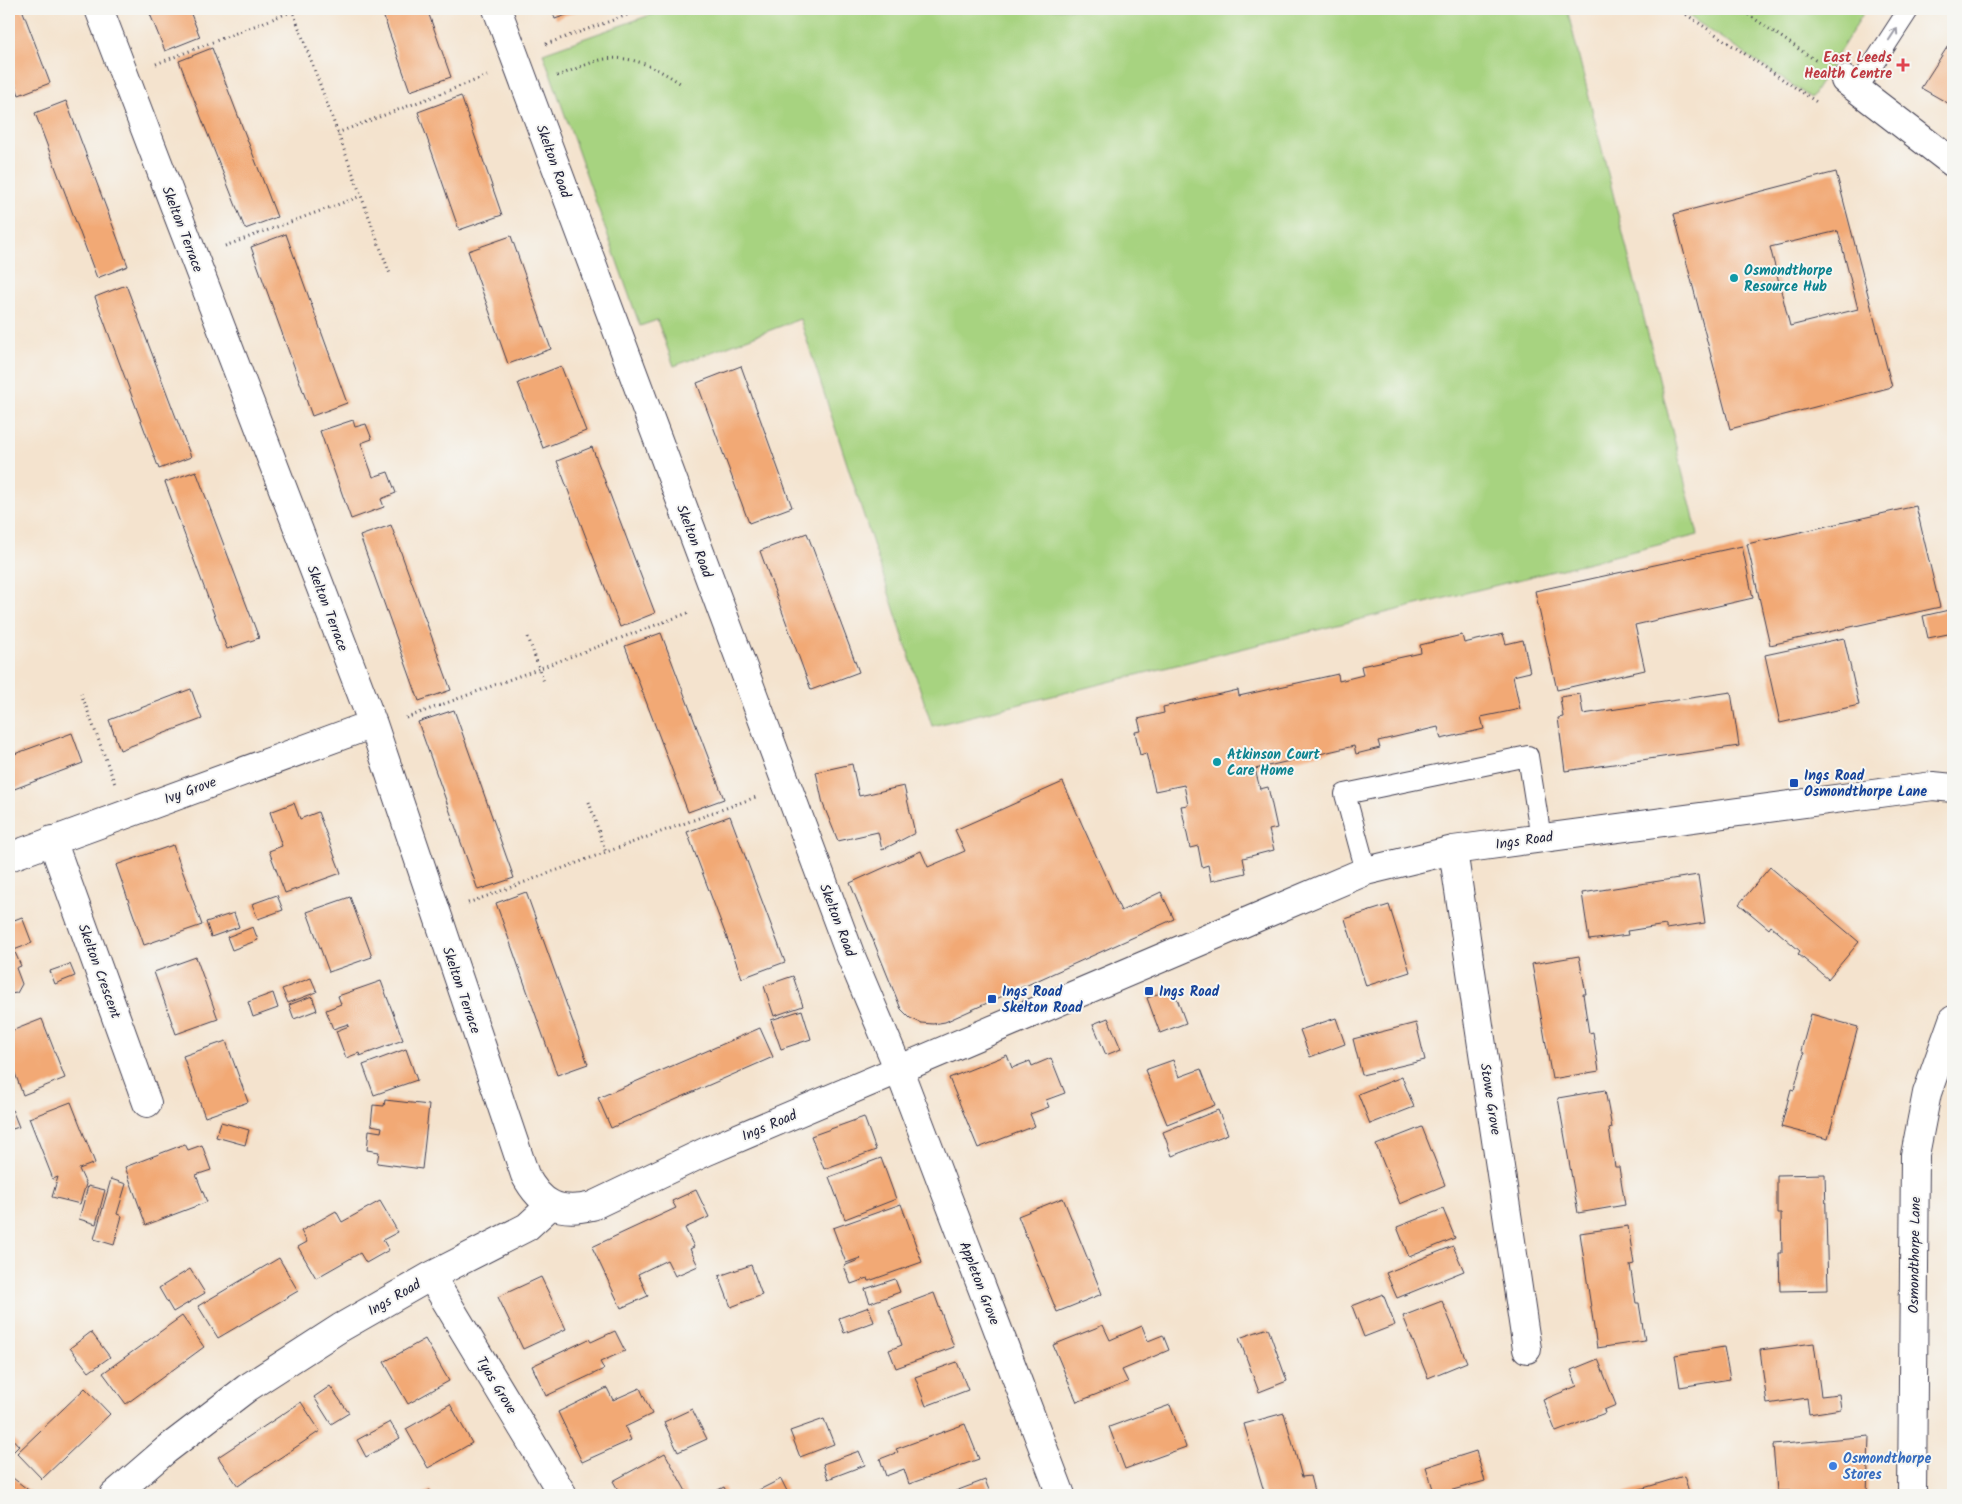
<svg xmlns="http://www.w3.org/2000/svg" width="1962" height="1504" font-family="Kalam,sans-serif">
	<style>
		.green { fill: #a7d380; stroke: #647a5e }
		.building { fill: #f2a975; fill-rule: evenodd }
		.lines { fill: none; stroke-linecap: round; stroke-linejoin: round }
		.lane-casing { stroke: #423f51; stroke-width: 22 }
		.street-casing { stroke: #423f51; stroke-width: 30 }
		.secondary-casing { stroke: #423f51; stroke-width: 30 }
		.path { stroke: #423f51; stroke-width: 3; stroke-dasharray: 1 4; stroke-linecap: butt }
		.lane { stroke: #fff; stroke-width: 20 }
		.street { stroke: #fff; stroke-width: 28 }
		.secondary { stroke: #fff; stroke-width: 28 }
		.oneway { stroke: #9c9ca7 }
		.health-dot { fill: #e0444e; stroke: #f6f6f2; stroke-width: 2 }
		.culture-dot { fill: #0f9aa8; stroke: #f6f6f2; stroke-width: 2 }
		.transit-dot { fill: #1a4fb4; stroke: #f6f6f2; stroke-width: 2 }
		.shop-dot { fill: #3f7fe0; stroke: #f6f6f2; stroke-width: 2 }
		.labels { text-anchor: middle; stroke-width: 4; stroke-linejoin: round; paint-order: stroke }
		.health-label { font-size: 14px; font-weight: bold; fill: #be3a42; stroke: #f6f6f2; text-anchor: end }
		.street-label { font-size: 14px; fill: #22223b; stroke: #f6f6f2 }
		.culture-label { font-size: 14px; font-weight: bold; fill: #0d838f; stroke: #f6f6f2; text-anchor: start }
		.transit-label { font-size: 14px; font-weight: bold; fill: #164399; stroke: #f6f6f2; text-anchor: start }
		.shop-label { font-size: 14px; font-weight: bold; fill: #366cbe; stroke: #f6f6f2; text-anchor: start }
	</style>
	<rect width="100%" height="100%" fill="#f6f6f2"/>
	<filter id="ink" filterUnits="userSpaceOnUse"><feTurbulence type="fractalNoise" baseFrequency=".02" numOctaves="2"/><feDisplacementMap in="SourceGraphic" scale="10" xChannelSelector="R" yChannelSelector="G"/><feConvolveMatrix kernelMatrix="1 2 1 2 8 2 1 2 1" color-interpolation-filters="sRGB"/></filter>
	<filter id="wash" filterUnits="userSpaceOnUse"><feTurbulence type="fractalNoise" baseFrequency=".0096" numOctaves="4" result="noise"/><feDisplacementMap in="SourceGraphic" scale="20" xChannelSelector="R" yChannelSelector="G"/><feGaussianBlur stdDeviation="1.12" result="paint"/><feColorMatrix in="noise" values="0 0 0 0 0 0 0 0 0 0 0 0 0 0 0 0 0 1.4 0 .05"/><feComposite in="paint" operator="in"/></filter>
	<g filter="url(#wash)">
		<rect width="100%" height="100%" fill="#f4e3ce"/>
		<path class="green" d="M667,9H1567L1698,535L932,726L800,319L674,366L657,320L640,326L543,53Z
			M1678,9H1866L1811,98Z"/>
		<g id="blocks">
			<path class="building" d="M9,9H22L50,83L19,95L9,68Z
				M148,9H189L200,37L165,51Z
				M381,9H427L451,77L410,91Z
				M552,9H583L555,19Z
				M1953,38V106L1921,88Z
				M212,48L277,217L245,229L179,61Z
				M461,96L502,215L459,230L418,112Z
				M66,101L128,266L97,278L35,113Z
				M1836,172L1892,387L1730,429L1674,214ZM1838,231L1858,309L1790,326L1770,247Z
				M286,234L347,403L312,416L251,247Z
				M511,236L551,349L508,364L468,251Z
				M126,285L191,457L159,469L95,297Z
				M561,366L586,431L543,448L518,383Z
				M741,366L792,507L749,523L697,383Z
				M353,420L355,427L366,424L372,439L361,443L373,477L388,472L396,493L381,499L384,507L351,519L320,431Z
				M592,447L655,613L620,627L557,461Z
				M196,471L259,638L227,649L165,482Z
				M1916,506L1940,607L1770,645L1747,544Z
				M391,525L451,690L419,701L360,536Z
				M807,533L859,672L811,690L760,551Z
				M1742,546L1753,598L1635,625L1645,670L1557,690L1535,591Z
				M1953,609V633L1928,638L1923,616Z
				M661,633L724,799L688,812L625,646Z
				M1503,634L1506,644L1523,640L1530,672L1513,676L1520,709L1481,717L1484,729L1441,739L1438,727L1378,741L1380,748L1356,754L1354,746L1255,769L1260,789L1268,787L1277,828L1269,830L1274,850L1243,858L1246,873L1211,881L1208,865L1202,867L1198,846L1190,848L1181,806L1188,805L1184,785L1155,791L1146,753L1140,755L1135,732L1141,731L1138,719L1164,713L1163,707L1238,690L1239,696L1338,674L1339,681L1363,675L1361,666L1421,653L1420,645L1462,635L1464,643Z
				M1844,638L1859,705L1780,723L1765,655Z
				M191,689L202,719L120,750L109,720Z
				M1731,692L1739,746L1565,771L1558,718L1563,717L1560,697L1580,694L1583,714Z
				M454,710L514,878L478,890L418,722Z
				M72,733L83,763L9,791V756Z
				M852,764L859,796L904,786L915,833L882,850L878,832L838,841L823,804L816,772Z
				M1063,782L1121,911L1161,892L1174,919L945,1022L933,1024L921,1023L910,1018L901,1009L850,883L921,851L928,867L965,851L955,830Z
				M294,803L300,819L318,812L341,873L285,893L269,851L282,846L270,812Z
				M730,816L785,962L742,978L687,832Z
				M173,845L202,925L144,945L116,865Z
				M1770,867L1859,942L1828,979L1798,954L1800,951L1771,926L1769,929L1739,904Z
				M1698,875L1705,923L1666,929V925L1627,931L1628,935L1589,940L1582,893Z
				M526,892L588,1064L557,1075L496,903Z
				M277,895L283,910L258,919L252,904Z
				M350,897L372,957L329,972L307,912Z
				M1389,905L1410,972L1366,986L1345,919Z
				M234,913L239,927L211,937L206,922Z
				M22,917L32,943L14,950L21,966L16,968L22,984L17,993L9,994V922Z
				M253,927L258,940L232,950L227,937Z
				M1579,956L1586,994H1583L1586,1014L1589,1033L1593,1032L1599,1071L1552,1079L1532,964Z
				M196,957L218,1019L176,1034L154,972Z
				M70,964L75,976L55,984L50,971Z
				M793,976L803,1006L774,1016L764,986Z
				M311,978L317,992L288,1003L282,989Z
				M381,981L403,1040L360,1056L359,1053L346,1058L336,1031L349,1026L348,1024L333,1029L326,1010L341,1004L338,996Z
				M1173,988L1186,1023L1160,1033L1147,998Z
				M273,993L278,1008L253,1017L248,1002Z
				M312,996L317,1010L294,1019L289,1005Z
				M802,1010L811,1039L781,1049L771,1020Z
				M1811,1014L1858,1027L1828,1139L1781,1127L1791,1089L1794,1090L1804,1053L1801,1051Z
				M1108,1018L1121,1049L1106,1055L1093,1024Z
				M1336,1018L1345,1044L1310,1057L1300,1030Z
				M42,1019L65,1078L23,1095L12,1065L9,1066V1032Z
				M1416,1023L1425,1060L1362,1075L1353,1039Z
				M760,1028L773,1057L611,1128L598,1098Z
				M226,1041L248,1102L205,1117L183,1056Z
				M406,1049L417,1080L374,1095L363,1065Z
				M1007,1055L1012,1068L1030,1061L1032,1066L1051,1058L1065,1093L1046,1100L1049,1107L1030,1114L1035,1126L978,1148L949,1078Z
				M1173,1060L1179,1077L1201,1069L1215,1105L1167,1124L1145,1070Z
				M1402,1077L1414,1107L1370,1124L1358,1094Z
				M1605,1090L1612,1128L1609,1129L1615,1167H1619L1625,1205L1578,1213L1558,1098Z
				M385,1100L429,1105L422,1169L377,1163L379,1152L367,1150L369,1130L381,1132L382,1127L371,1125L373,1105L384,1106Z
				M9,1102L19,1127L9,1130Z
				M71,1102L95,1163L79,1169L86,1184L80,1204L52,1197L58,1177L53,1179L29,1118Z
				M1218,1110L1228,1134L1172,1156L1163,1132Z
				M864,1117L876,1150L824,1169L811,1136Z
				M221,1122L249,1130L245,1145L216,1137Z
				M1422,1127L1445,1185L1400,1204L1376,1145Z
				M185,1144L188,1150L202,1145L211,1170L196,1175L207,1202L146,1225L125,1167Z
				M881,1158L896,1199L845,1219L829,1177Z
				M1825,1174L1828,1290L1780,1291L1779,1253H1782L1781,1214H1777V1175Z
				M111,1179L126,1184L117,1214L122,1216L114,1245L94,1239Z
				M88,1186L105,1190L96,1224L79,1219Z
				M696,1190L709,1217L685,1228L694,1247L690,1249L698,1266L675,1276L667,1260L638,1274L648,1296L621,1308L592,1247L676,1208L672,1201Z
				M1063,1198L1102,1294L1057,1312L1018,1216Z
				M380,1201L398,1232L383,1240L389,1250L366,1263L360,1253L316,1278L298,1247L307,1242L301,1231L336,1211L342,1222Z
				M901,1204L922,1262L869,1281L868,1278L851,1284L844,1266L861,1259L860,1258L846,1263L833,1228Z
				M1443,1209L1455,1238L1409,1257L1397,1227Z
				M1628,1226L1634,1264L1630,1265L1636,1303H1639L1645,1341L1597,1348L1580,1233Z
				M1453,1246L1464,1271L1397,1298L1386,1273Z
				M279,1258L298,1291L218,1338L198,1306Z
				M751,1265L762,1295L731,1307L719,1276Z
				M190,1269L205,1293L173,1312L159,1288Z
				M541,1277L566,1329L523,1349L498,1297Z
				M895,1279L900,1292L870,1303L865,1289Z
				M934,1293L954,1347L896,1368L889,1350L902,1345L889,1310Z
				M1383,1294L1395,1325L1364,1337L1352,1306Z
				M1442,1301L1467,1362L1428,1378L1403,1316Z
				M869,1307L874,1322L844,1333L839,1318Z
				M182,1316L204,1347L126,1404L103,1373Z
				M1103,1325L1110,1340L1142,1326L1148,1341L1163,1335L1169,1350L1122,1370L1128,1382L1077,1402L1053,1345Z
				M1268,1328L1287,1381L1259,1392L1239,1338Z
				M615,1331L625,1351L600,1362L604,1369L546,1396L532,1366L589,1339L591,1342Z
				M91,1332L110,1357L89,1372L70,1348Z
				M425,1339L449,1381L408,1404L384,1362Z
				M1814,1343L1821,1396L1839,1394L1841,1409L1809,1414L1807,1398L1767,1404L1760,1350Z
				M1724,1347L1730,1379L1680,1387L1675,1355Z
				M1598,1359L1616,1405L1604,1410L1605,1413L1556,1432L1543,1400L1577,1386L1571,1370Z
				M957,1362L968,1390L926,1406L915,1377Z
				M330,1386L349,1413L331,1424L314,1397Z
				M85,1388L110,1414L42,1479L17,1453Z
				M607,1388L613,1400L640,1388L652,1414L625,1427L631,1440L582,1462L558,1412Z
				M301,1402L320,1431L238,1486L218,1457Z
				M450,1404L472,1443L428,1468L406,1429Z
				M1170,1405L1186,1447L1125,1469L1109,1427Z
				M692,1409L707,1439L678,1452L664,1422Z
				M1284,1413L1302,1477L1310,1476L1315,1495H1265L1244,1424Z
				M824,1419L834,1444L800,1457L790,1431Z
				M390,1422L400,1438L366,1457L357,1440Z
				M965,1424L979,1459L909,1484L904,1469L886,1476L880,1459L898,1452L896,1449Z
				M9,1435L19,1446L9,1456Z
				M1869,1436L1867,1495H1806V1491H1777L1773,1445Z
				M859,1451L865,1465L828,1479L823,1464Z
				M1476,1451L1485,1481L1435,1495L1426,1467Z
				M665,1453L688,1495H621L613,1481Z
				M9,1475L31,1492L28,1495H9Z
				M1684,1476L1690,1495H1620Z
				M781,1479L789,1495H749Z
				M985,1480L991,1495H945Z
				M724,1487L728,1495H708Z
				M430,1490L433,1495H421Z"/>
		</g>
	</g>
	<g filter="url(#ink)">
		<use href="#blocks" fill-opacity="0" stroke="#423f51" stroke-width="1"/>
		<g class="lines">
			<defs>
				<path id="lane" d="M1857,89L1909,9
					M1366,871L1345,794L1528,756L1541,838"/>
				<path id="street" d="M99,9L373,724L525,1175C541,1205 559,1214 592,1206L705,1152L1366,871L1453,850L1933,786L1953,788
					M497,9L850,954L899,1070L1061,1495
					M1845,80L1953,163
					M52,840L147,1103
					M1453,850L1527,1349
					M9,857L373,724
					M431,1276L563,1495
					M114,1495L166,1450L247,1388L340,1328L431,1276L527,1227L551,1205"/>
				<path id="secondary" d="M1912,1495L1915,1155L1927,1093L1953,1020"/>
			</defs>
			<use href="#lane" class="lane-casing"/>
			<use href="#street" class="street-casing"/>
			<use href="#secondary" class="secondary-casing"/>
			<path class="path" d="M292,9L390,274
				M1678,9L1818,103
				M1740,9L1818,62
				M546,44L644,9
				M156,64L293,11
				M557,76C572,71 589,62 605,59C633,55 657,68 680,83
				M337,133L487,76
				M225,246L361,196
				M528,637L544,682
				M81,693L115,784
				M406,718L688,613
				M589,802L606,853
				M468,903L756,797"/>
			<use href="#lane" class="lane"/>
			<use href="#street" class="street"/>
			<use href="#secondary" class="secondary"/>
		</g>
		<defs><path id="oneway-shaft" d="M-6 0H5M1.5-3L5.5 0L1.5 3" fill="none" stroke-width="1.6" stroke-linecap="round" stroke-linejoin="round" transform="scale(1.25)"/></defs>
		<use class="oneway" href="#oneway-shaft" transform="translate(1893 34) rotate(-57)"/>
	</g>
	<path class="health-dot" d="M1900.5 57.5h5v5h5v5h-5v5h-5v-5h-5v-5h5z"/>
	<g class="culture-dot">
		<circle cx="1734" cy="278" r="5"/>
		<circle cx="1217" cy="762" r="5"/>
	</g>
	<g class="transit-dot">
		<rect x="1789" y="778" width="10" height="10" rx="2.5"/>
		<rect x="1144" y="986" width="10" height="10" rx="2.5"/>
		<rect x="987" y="994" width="10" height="10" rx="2.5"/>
	</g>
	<circle class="shop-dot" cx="1833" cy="1466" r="5"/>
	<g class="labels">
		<g class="health-label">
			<text x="1892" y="62">East Leeds<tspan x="1892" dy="16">Health Centre</tspan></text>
		</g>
		<g class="street-label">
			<text transform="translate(554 161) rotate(70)" y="5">Skelton Road</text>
			<text transform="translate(183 229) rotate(69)" y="5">Skelton Terrace</text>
			<text transform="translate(695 541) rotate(69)" y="5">Skelton Road</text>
			<text transform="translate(328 608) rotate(69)" y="5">Skelton Terrace</text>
			<text transform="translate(190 790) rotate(-20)" y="5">Ivy Grove</text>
			<text transform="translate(1524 840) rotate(-8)" y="5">Ings Road</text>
			<text transform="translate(838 920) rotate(69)" y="5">Skelton Road</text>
			<text transform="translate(100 971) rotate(70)" y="5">Skelton Crescent</text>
			<text transform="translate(462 990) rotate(71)" y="5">Skelton Terrace</text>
			<text transform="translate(1491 1099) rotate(81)" y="5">Stowe Grove</text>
			<text transform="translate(769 1125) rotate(-23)" y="5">Ings Road</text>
			<text transform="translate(1914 1255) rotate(-89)" y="5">Osmondthorpe Lane</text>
			<text transform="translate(980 1283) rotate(69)" y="5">Appleton Grove</text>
			<text transform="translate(394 1297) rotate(-30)" y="5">Ings Road</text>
			<text transform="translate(497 1385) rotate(59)" y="5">Tyas Grove</text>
		</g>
		<g class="culture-label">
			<text x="1744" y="275">Osmondthorpe<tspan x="1744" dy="16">Resource Hub</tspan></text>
			<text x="1227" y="759">Atkinson Court<tspan x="1227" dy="16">Care Home</tspan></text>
		</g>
		<g class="transit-label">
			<text x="1804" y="780">Ings Road<tspan x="1804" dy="16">Osmondthorpe Lane</tspan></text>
			<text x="1002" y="996">Ings Road<tspan x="1002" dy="16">Skelton Road</tspan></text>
			<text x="1159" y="996">Ings Road</text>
		</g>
		<g class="shop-label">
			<text x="1843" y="1463">Osmondthorpe<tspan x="1843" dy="16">Stores</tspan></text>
		</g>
	</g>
	<rect width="1962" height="1504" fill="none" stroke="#f6f6f2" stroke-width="30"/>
</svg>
